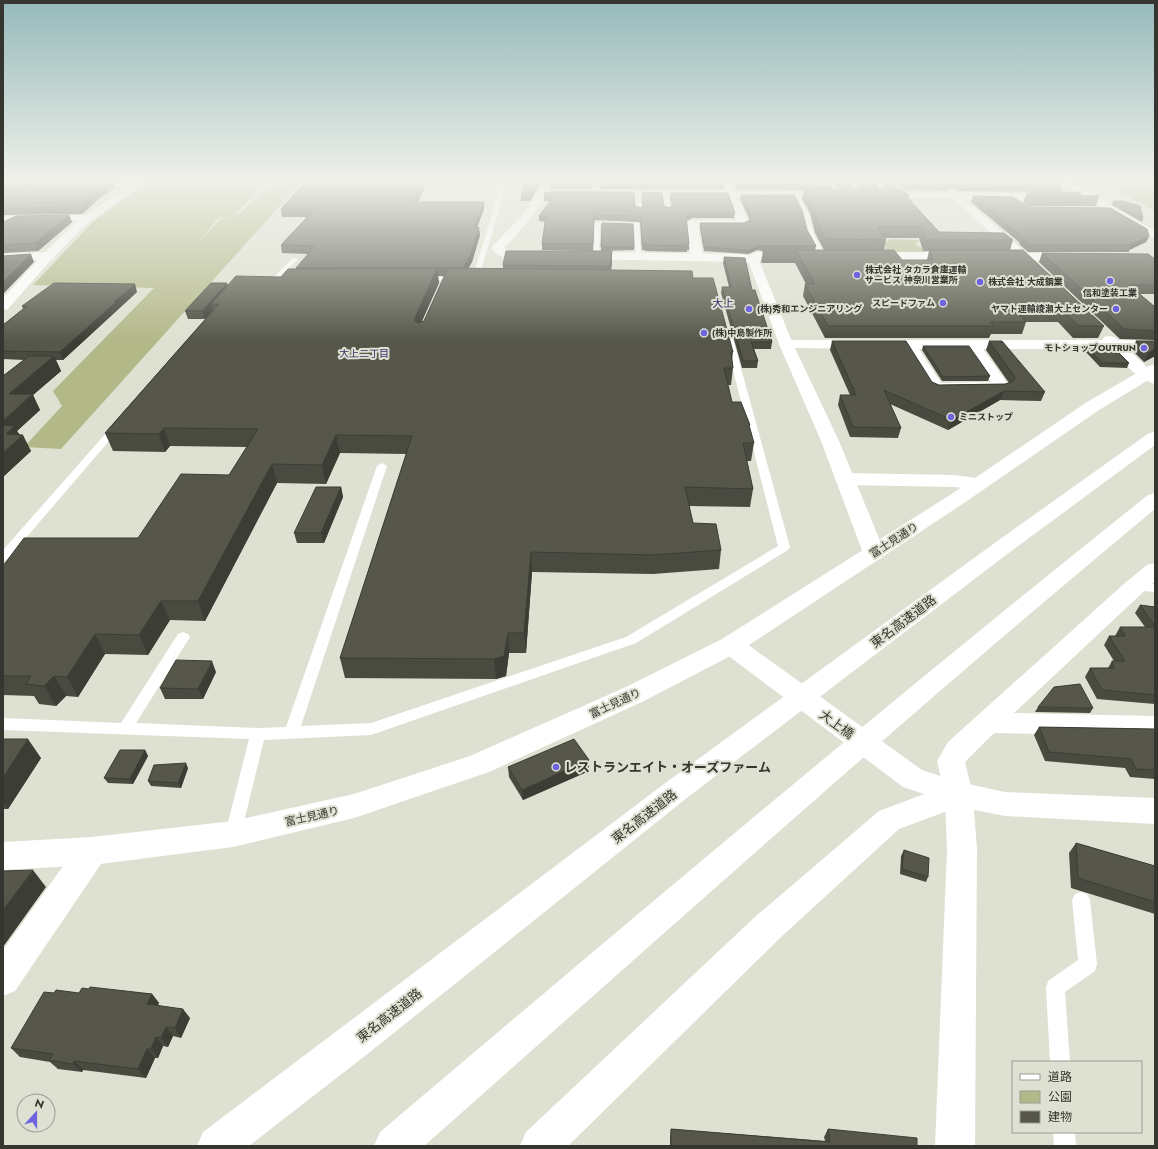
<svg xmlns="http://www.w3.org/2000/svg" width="1158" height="1149" font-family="Jost,'Noto Sans JP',sans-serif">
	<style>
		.green { fill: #b3b889 }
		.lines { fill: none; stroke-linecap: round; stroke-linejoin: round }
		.service { fill: #fff; fill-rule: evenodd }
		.minor { fill: #fff; fill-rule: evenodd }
		.tertiary { fill: #fff; fill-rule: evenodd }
		.primary { fill: #fff; fill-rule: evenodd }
		.motorway { fill: #fff; fill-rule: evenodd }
		.wall { fill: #4a4b40; fill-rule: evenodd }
		.shaded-wall { fill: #3c3d34 }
		.building { fill: #56574a; stroke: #3c3d34 }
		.poi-dot { fill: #6d64de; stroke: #dee0d1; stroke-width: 1.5 }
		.labels { text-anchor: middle; stroke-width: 4; stroke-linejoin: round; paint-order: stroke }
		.far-poi-label { font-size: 9px; font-weight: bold; fill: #353630; stroke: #dee0d1; text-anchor: start }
		.far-neighbourhood-label { font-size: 10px; fill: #312e69; stroke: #dee0d1 }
		.far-quarter-label { font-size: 11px; fill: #312e69; stroke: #dee0d1 }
		.street-label { font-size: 11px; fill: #353630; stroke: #dee0d1 }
		.near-street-label { font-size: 13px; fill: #353630; stroke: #dee0d1 }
		.near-poi-label { font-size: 13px; font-weight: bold; fill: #353630; stroke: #dee0d1; text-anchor: start }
	</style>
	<rect width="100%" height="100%" fill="#dee0d1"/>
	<path class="green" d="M150,180H269L234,215L218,219L197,243L221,219L241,213L275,180H303L61,449L24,447L62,406L53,391L154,288L33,285L93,222Z
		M1072,180H1155V211L1108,186L1079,185Z
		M891,239L918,240L920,241L916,242L917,244H913L927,250L926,252L889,254L883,243Z"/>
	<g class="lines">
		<path class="service" d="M502,180H508L478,280H420V278L422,277H473Z
			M593,180H599L598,194L595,196L592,194Z
			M848,181H877L889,195L884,196L874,184H854L863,195L858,196L847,182Z
			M803,183L836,185L844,195L839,196L832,188L801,186V184Z
			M637,192L640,194L642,211L639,213L636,211L634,194Z
			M665,192L668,194L671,211L668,213L665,211L662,194Z
			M794,194H798L809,214L814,234L825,256L824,257H820L808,234L803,214L793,195Z
			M1001,197H1040L1043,199L1040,201L999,200V198Z
			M595,222L639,223L641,258L636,257L634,226L600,225L599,257L594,258Z
			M293,258L298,259L277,280H273V278Z
			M726,337H729L733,339L790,547L788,550L636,643L371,735L264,740L241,834L239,839L233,841L227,839L225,834L249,739L3,730V718L121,723L178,634L183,632L188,634L190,637L136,723L258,728L286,727L377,466L382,463L387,466L301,726L371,723L626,637L778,546L725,339Z
			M118,422L121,423L123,425L121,427L7,560L3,561V550L115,423Z
			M1134,583L1155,584V592L1130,590L1128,587L1130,584Z
			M1081,892L1087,894L1090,900L1097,964L1095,971L1065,992L1070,1062H1050L1046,988L1048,981L1078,960L1072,900L1075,894Z
			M1053,1132H1075L1076,1146H1054Z"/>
		<path class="minor" d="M11,180H140L144,183L139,186L75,187L16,183Z
			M723,180H731L736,192H833L838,195L833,198H738L749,223L743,226H698L703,257L701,260H693L691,257L686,223L692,220H736L728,198L603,197L598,194L603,191H726L722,182Z
			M952,189L958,192L1059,194L1060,196L1055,199H965L1026,253H1070L1074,254L1076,257L1074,260L1070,261L996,260L994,257L996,254L1013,253L953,198H879L874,195L879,192H947L948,190Z
			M89,215L93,216L94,218L93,220L3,222V216Z
			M49,252L53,253L55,256L53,259L3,262V254Z
			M757,252H792L796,253L798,256L796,259L792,260H759L751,263L747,262L745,259L747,256Z
			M868,252H958L962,253L964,256L962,259L958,260L864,259L862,256L864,253Z
			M1109,336L1114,337L1118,340L1155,341V349H1128L1147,367L1155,372V384C1137,379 1123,362 1110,349H983L1010,387L1008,390L1002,392L936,393L930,391L904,349L786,348L781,347L779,344L781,341L786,340H1102L1104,337ZM919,349H968L991,382L941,383Z
			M845,473L954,475L986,479L989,483L986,487L979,489L954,487L845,485L838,483L835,479L838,475Z
			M1155,563V581L1014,713L1155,716V736L994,733L965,762L973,794L969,803L899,829L780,938L568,1146H520L526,1132L756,916L879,811L943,787L937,761L948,742L1126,582L1147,565Z
			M92,837L103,841L107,851L103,861L15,991L3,996V950L81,841Z"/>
		<path class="tertiary" d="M543,180H553C541,207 524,228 504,248C514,256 527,250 539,253L541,256L539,259C524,262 501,262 491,248L522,215L533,200Z
			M582,252L742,254L758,258L793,344L839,441L885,553L882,558L874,560L866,558L863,553L821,441L779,344L749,263L742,262L578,259L576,256L578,253Z
			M731,636L740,639L922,770L959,782L1005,792L1155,798V824L1005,816L974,810L977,849L975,1146H935L947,849L945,801L903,787L722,651L719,645L722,639Z"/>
		<path class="primary" d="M136,180H148L84,226L51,260L8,309L3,310V298L43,254L76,222Z
			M1053,180H1066L1155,231V239Z
			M1155,364V376L1099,410L964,503L740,651L644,701L489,772L354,818L233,847L92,865L3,870V842L92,837L233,821L354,794L470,756L626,687L722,639L950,495L1087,402L1149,366Z"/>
		<path class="motorway" d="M1155,432V445L1010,552L688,797L370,1052L249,1146H197L203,1132L668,781L996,542L1149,433Z
			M1155,493V509C906,715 666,932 424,1146H374L380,1132C634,917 888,702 1148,495Z"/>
	</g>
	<path class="wall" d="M3,180H31L33,185L72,182L113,181L115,188L102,196L82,214L3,215Z
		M542,180L530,201H521V197Z
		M592,180L591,189H551L550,185Z
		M600,180L723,186V189H600Z
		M732,180H848L852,186V189H860L857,186L858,182L878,187L877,189H886L878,180H891L896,186L895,189L909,196L908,199L939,232L1013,240L1010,250L1104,326L1098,338H1073L1058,322H1026L1022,334H991L989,338H825L803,296L805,284H806L795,263H762L761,262L763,251L757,250L748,254L704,251L700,228V223H744L750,220L740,199L741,195L807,230L816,246L815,250H824L815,233L810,213L802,199L804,190H737ZM772,182H834L840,189H832V186L770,183ZM885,238H919L923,251H929L927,260H902L884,250L886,240Z
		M895,180H1051L1062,188L1061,192L958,191L952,188L946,190H905Z
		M425,181V187L418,202L484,209L477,227L480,235L472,262L468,268H503V265L612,262L611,270L693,278L733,352L732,360L733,368L731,385H728L732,402L750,425L749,428L754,443L751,461H747L753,489L750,507L689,506L693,523L721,550L719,569L653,574L532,572L526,653H509L506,676L496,679L345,678L340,658L406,454L340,453L326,484L277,483L205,621L170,620L148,655L105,654L78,697L66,696L56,706L39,704L34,696L3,695V566L138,538L229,475L247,447L170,446L165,452L113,451L105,433L213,310L205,319H188L185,311L228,286L281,277L296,269L309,254L282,253L281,245L307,217H282L281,209ZM438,276H444L424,321L421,322L439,283Z
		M546,192L641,208L642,207V192L669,208L672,206L670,198L671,193L735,213L734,218H692L686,221L689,244V250H687V252L645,251V250H642L640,223L639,222L595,220L594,222L593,251L542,250V244L545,222L539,221V216L550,201H544V196Z
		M1027,193L1083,196H1099L1096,206H1028L1023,202Z
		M973,196L1028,207L1149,236L1146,242L1129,250V252H1028L1019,244L1020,243L971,202Z
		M1113,201L1143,218L1142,222L1112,205Z
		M69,215L72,222L38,251L3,253V220L4,222Z
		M602,223L634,247V250L601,251Z
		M1042,253L1155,259V294H1139L1155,307V340L1120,339L1039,262Z
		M724,257L752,290L772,342L771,349H754L758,361L757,368H742L721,293L722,287H729L723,263Z
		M137,292L63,360H56L61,371L33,395L40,410L17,431L20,435L31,451L3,477V376L24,360L3,359V325L23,309L22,306Z
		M832,341L939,385L1005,384L1009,383L986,350L989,341L1045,392L1041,401L1000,400L948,430L890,404L901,428L898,438L850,437L838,405L840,395H850L830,350Z
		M1136,341H1155V356L1144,362L1132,350Z
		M923,346L990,376L988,381H942L922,350Z
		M1086,346L1129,363L1127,368L1100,367L1084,350Z
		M341,487L343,497L324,543H297L294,533Z
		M1140,605L1155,607V704L1097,699L1085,677L1090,668H1108L1112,661H1114L1104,645L1109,636H1115L1120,627H1145L1135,613Z
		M216,672L203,699H165L160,688Z
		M1038,707L1093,708L1090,713L1035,712Z
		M1039,727L1155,729V779L1130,777L1125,768L1045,761L1034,735Z
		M3,739L41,758L8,809H3Z
		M145,750L148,756L133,784L108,783L104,778Z
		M508,767L589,771L523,800L509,777Z
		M188,768L181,788L151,786L148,781Z
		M1076,843L1155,866V914L1071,888L1069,853Z
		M904,850L928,877L926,882L900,874L901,856Z
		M89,989L152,994L159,1003L158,1005L190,1018L181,1038L173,1036L168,1047L163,1046L158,1058H155L146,1078L83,1070L82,1072L58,1069L50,1062L20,1057L11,1048L54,993H79Z
		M671,1129L825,1141L824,1137L828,1129L917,1146H670V1137Z"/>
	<path class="shaded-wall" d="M27,180H31L33,186L19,191L16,185Z
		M540,180H542L530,201V197Z
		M113,181L115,188L102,196L82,214L79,207L99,189Z
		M425,181V187L414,209L413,202Z
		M953,184L952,188L946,190L947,187Z
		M484,202V209L474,235V228Z
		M692,213V218L685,222L686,216Z
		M69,215L72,222L38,251L35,243Z
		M595,215V220L594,222L593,251L594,216Z
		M479,227L480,235L472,262L464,276L463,268Z
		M1149,236L1146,242L1129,250L1131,245H1130Z
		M758,246L757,250L748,254L749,250Z
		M612,251V262L610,278V266Z
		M31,254L34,262L3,294V282Z
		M437,268L439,283L416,335L414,320Z
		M227,283L229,291L211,304L213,310L205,319L202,311Z
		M135,284L137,292L63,360L60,352L114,302Z
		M1155,349V356L1144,362L1149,353Z
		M54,356L61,371L33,395L40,410L17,431L21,437L23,435L31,451L3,477V421L9,394Z
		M1004,391L1000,400L948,430L952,420Z
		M164,428L170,446L165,452L159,434Z
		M336,435L340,453L326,484L322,465Z
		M272,464L277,483L205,621L198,601Z
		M341,487L343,497L324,543L321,533Z
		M531,552L532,572L526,653L524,633Z
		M161,601L170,620L148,655L139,635Z
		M508,633L509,653L506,676L496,679L494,659Z
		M95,634L105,654L78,697L67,677Z
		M212,661L216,672L203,699L198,689Z
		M54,676L66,696L56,706L44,686Z
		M28,739L41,758L8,809L3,802V778Z
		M145,750L148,756L133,784L130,779Z
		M589,760V771L523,800L522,790Z
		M186,763L188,768L181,788L178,783Z
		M33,870L46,887L3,947V910Z
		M152,994L159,1003L154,1013L147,1004Z
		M183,1009L190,1018L181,1038L175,1028Z
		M166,1027L173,1036L168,1047L161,1038Z
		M156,1037L163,1046L158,1058L151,1049Z
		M147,1049L155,1058L146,1078L138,1069Z
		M74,1061L83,1070L82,1072L73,1064Z"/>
	<path class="building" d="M3,180H27L16,185L3,184Z
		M44,180L72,182L113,181L99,189L79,207L3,208V190L20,191Z
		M308,180L425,181L413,202H484L474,228L479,227L471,254L463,268H296L315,246L281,245L314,210L281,209Z
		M525,180H540L530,197H521Z
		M552,180H591V185H550Z
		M600,180H722L723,186L600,185Z
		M735,180H769V183L832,186H737Z
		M836,180H848L852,186H842Z
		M882,180H891L896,186H888Z
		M899,180H1051L1062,188L959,187L953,184L947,187L906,186Z
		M858,182H874L878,187H862Z
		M804,189H902L909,196H906L939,232L1004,233L1013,240H926L922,227H877L886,240L826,239L817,222L812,203Z
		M546,192H634L635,206L641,208L643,206L642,192L662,193L664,206L669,208L673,205L671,193H728L735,213H692L686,216L689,244H687V246L645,245V243L642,244L641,217L639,216L595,215L594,216L593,244H542L546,216H539L554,196H544Z
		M1078,192L1083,196H1099H1031L1027,193Z
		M741,195H794L802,210L807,230L816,246H758L749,250L704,247L700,223H744L750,220L751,218Z
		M973,196L1013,197L1028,207L1110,208L1147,229L1149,236L1130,245H1131H1030L1021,238H1023Z
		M1113,201H1123L1140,206L1143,218Z
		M69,215L35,243L3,245V222L16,216Z
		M602,223L633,224L634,247H601Z
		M763,250H894L902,260H933L929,250H1023L1104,326H1078L1063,310L1015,309L1026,322H990L994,326H828L805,284H815L797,252H763Z
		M506,251H612L610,266L503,265Z
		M1042,253L1148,254L1155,259V285H1129L1155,307V331L1124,329Z
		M31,254L3,282V256Z
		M724,257L745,258L752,290H755L772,342H751L758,361H743L722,287H731Z
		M437,268L414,320L418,323L424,321L448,268L692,271L693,278H713L733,352H731L733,368H724L732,402H741L750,425H749L754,443H743L753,489L685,487L693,523L716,524L721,550L654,555L531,552L524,633H508L504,656L494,659L340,658L412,436L336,435L322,465L272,464L198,601H161L139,635L95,634L67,677L54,676L44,686L26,684L31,676H3V566L24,538H138L181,474L229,475L258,429L164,428L159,434L105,433L219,304H211L236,276L281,277L288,269Z
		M54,283L135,284L114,302H116L60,352L3,351V325L27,306H22Z
		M211,283H227L202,311H185Z
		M832,341H906L932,382L939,385L1005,384L1012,382L1015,377L989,341H1002L1045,392L1004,391L952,420L884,390L901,428L853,427L840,395H856Z
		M1136,341H1155V349L1149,353Z
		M923,346H969L990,376L943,377Z
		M1086,346H1112L1129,363H1102Z
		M29,356H54L9,394H33L3,421V376Z
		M3,425L15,426L6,434L23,435L3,453Z
		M316,487H341L321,533H294Z
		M1140,605L1155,607V626Z
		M1120,627H1155V695L1102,690L1090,668H1114L1112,661H1125L1109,636H1125Z
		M176,660L212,661L198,689L160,688Z
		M1080,684L1093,708L1038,707L1054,687Z
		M1039,727L1155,729V770L1136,769L1131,759L1049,752Z
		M3,739H28L3,778Z
		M574,739L589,760L522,790L508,767Z
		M120,750H145L130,779L104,778Z
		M186,763L178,783L148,781L154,765Z
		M1076,843L1155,866V902L1078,878Z
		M904,850L929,858L928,877L902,869Z
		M33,870L3,910V871Z
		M90,987L152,994L147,1004L183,1009L175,1028L166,1027L161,1038L156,1037L151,1049H147L138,1069L74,1061L73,1064L49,1060L53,1054L11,1048L44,992L54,993L56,990L79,993L82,988L89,989Z
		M671,1129L830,1142L828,1129L917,1138V1146H671Z"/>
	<linearGradient id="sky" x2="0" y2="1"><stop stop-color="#95b9ba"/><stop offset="0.53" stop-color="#f0f1ea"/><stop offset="1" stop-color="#f0f1ea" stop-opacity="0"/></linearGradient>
	<rect width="1158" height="341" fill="url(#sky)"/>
	<g class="poi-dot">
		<circle cx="857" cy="275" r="4"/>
		<circle cx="1110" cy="281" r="4"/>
		<circle cx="980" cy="282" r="4"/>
		<circle cx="943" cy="303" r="4"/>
		<circle cx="749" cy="309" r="4"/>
		<circle cx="1116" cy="309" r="4"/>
		<circle cx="704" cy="333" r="4"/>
		<circle cx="1144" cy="348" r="4"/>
		<circle cx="951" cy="417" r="4"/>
		<circle cx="556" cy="767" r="4"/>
	</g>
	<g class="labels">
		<g class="far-poi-label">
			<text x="865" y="273">株式会社 タカラ倉庫運輸<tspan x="865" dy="10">サービス 神奈川営業所</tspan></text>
			<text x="988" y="285">株式会社 大成鋼業</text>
			<text x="1110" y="296" text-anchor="middle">信和塗装工業</text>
			<text x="935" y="306" text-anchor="end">スピードファム</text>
			<text x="757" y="312">(株)秀和エンジニアリング</text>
			<text x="1108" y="312" text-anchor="end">ヤマト運輸綾瀬大上センター</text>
			<text x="712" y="336">(株)中島製作所</text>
			<text x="1136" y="351" text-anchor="end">モトショップOUTRUN</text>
			<text x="959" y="420">ミニストップ</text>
		</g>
		<g class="far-neighbourhood-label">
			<text x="364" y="357">大上二丁目</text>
		</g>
		<g class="far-quarter-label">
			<text x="723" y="307">大上</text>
		</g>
		<g class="street-label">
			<text transform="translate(894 540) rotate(-33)" y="4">富士見通り</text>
			<text transform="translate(615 703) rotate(-25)" y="4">富士見通り</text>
			<text transform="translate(312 816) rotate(-13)" y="4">富士見通り</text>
		</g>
		<g class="near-street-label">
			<text transform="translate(903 621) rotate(-37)" y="5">東名高速道路</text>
			<text transform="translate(837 724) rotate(36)" y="5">大上橋</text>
			<text transform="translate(644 816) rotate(-38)" y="5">東名高速道路</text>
			<text transform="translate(389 1015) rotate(-38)" y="5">東名高速道路</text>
		</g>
		<g class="near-poi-label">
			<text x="564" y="772">レストランエイト・オーズファーム</text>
		</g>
	</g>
	<rect width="1158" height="1149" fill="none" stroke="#353630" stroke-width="8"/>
	<rect x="1012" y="1061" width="130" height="72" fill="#dee0d1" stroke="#9a9c91"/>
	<rect x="1020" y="1074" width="20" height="6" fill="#ffffff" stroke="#9a9c91"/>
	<text x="1048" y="1081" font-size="12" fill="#353630">道路</text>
	<rect x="1020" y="1091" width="20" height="12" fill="#b3b889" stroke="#9a9c91"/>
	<text x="1048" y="1101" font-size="12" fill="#353630">公園</text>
	<rect x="1020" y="1111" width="20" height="12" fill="#56574a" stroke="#9a9c91"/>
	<text x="1048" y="1121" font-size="12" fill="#353630">建物</text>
	<g transform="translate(36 1113) rotate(21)"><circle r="19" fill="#dee0d1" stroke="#9a9c91"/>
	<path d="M0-3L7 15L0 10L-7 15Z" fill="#6d64de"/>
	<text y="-6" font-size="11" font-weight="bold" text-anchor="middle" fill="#353630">N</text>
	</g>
</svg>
